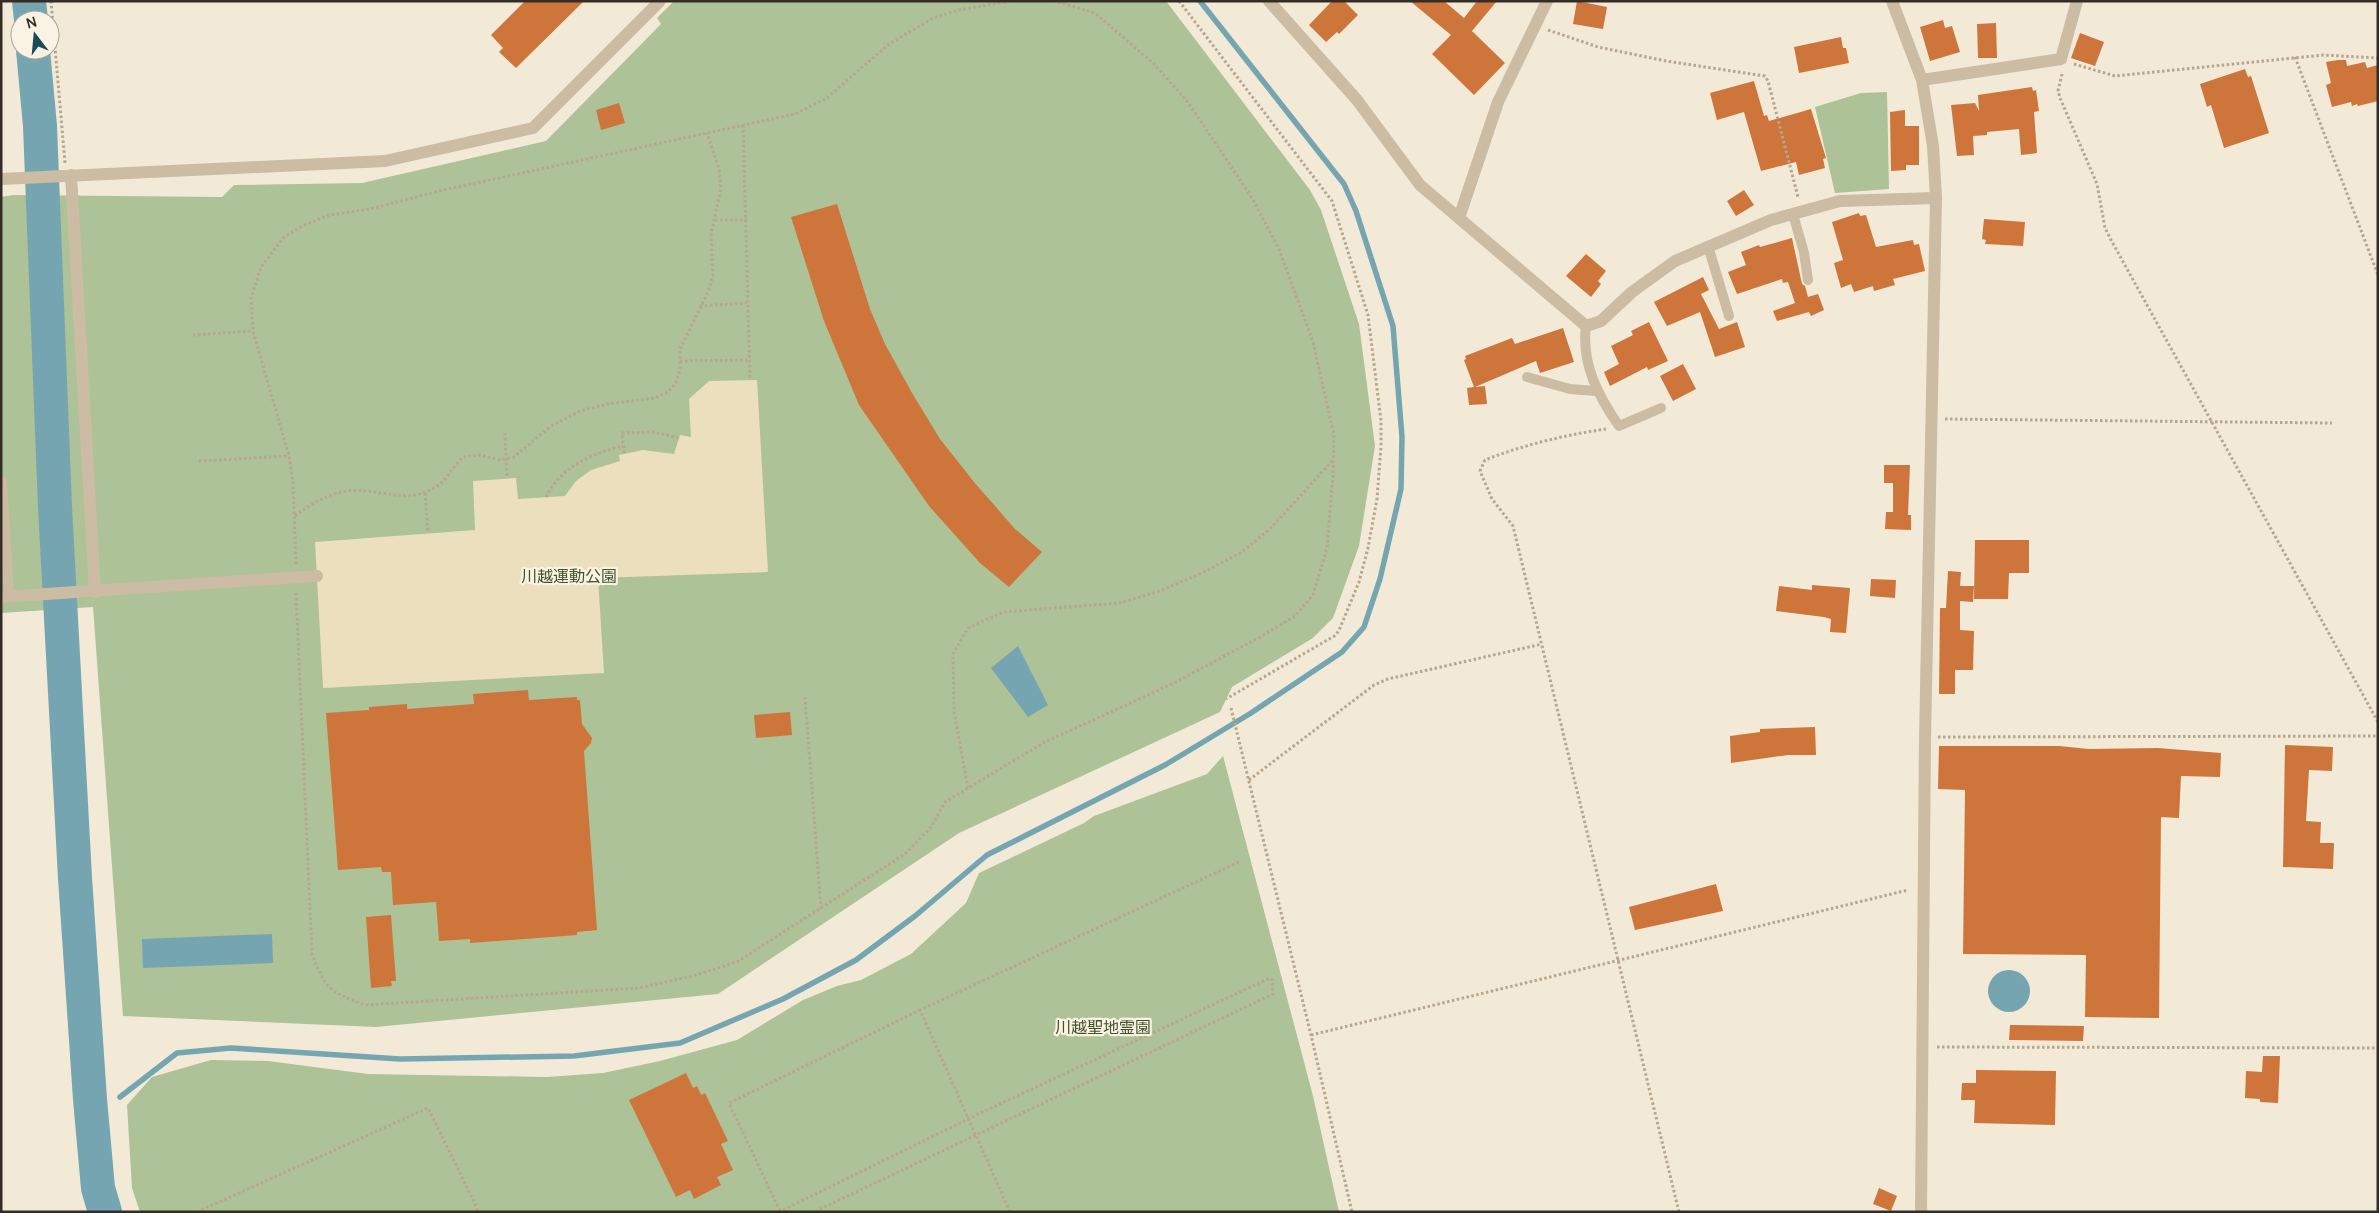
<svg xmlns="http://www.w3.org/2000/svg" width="2379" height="1213" font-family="Manrope,'Noto Sans JP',sans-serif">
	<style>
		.green { fill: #adc297 }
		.plaza { fill: #ecdfbd }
		.water { fill: #75a5b1 }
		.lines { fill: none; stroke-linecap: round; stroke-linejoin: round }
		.stream { stroke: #75a5b1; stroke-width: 5.5 }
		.river { stroke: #75a5b1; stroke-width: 34 }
		.building { fill: #cd753b }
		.path { stroke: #b7a68d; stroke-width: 3; stroke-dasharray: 2.5 2.5; stroke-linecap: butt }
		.lane { stroke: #cbbca3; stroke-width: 10 }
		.street { stroke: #cbbca3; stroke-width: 12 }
		.labels { text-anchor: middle; stroke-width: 4.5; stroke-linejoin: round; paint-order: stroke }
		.park-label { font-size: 16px; fill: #3d5528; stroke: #faf3e4 }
	</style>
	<rect width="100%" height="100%" fill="#f2ead7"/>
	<path class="green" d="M674,1H1166L1310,190L1321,210L1359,324L1375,446L1359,546L1333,618L1313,638L1232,687L1220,712L959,833L718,994L376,1027L123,1016L93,607L1,613V197L13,195L222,197L234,185L362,183L546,141L661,24L657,18Z
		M1887,92L1889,189L1835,193L1815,107L1861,93Z
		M1223,756L1313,1096L1339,1212H140L132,1188L127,1105L152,1077L211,1060L268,1061L368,1074L547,1077L603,1073L660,1061L737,1040L803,1000L837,986L861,980L911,954L966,903L979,873L1084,823L1094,816L1207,774Z"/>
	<path class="plaza" d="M757,380L768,572L598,578L604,673L323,688L315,542L475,530L473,481L516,478L518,499L565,496L576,481L591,470L620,461L619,455L643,450L674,454L680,435L691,437L689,399L709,381Z"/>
	<path class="water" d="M1018,646L1048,705L1028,717L991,668Z
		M272,934L273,963L143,968L142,939Z
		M1988 991a21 21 0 1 1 42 0a21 21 0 1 1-42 0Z"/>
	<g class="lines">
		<path class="stream" d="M120,1097L177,1053L231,1048L400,1059L574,1056L680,1043L783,999L856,960L915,916L987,855L1165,765L1251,713L1342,652L1364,627L1380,579L1401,489L1402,437L1393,326L1356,211L1344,184L1200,1"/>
		<path class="river" d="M29,1L31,20
			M33,50L40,126L55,507L75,878L90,1099L98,1188L105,1212"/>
	</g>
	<path class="building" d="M525,1H584L516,68L499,52L503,48L491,35Z
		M1332,1H1344L1358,15L1339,34L1337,32L1326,42L1309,25Z
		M1410,1H1444L1464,18L1477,1H1497L1472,31L1505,63L1474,95L1432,54L1451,35Z
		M1577,1L1607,7L1603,29L1573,24Z
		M1943,20L1945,28L1952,26L1960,52L1930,61L1920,27Z
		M1996,23L1997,58H1978L1977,24Z
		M2080,33L2104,42L2095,66L2071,58Z
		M1841,37L1843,48H1846L1849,63L1799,73L1794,47Z
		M2338,60H2346L2347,66L2365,62L2367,68L2378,65V101L2358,106L2357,104L2352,106L2351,102L2332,107L2326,85L2331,83L2326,62Z
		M2245,69L2248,77L2251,76L2269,133L2224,148L2211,105L2207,107L2200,84Z
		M1754,81L1764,116L1767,115L1769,121L1811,109L1826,158L1823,159L1825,168L1799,175L1796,162L1761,171L1744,112L1717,120L1710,93Z
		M2032,87L2033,91L2036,90L2039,111L2034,112L2037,153L2021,155L2019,129L1987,132V135L1973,136L1974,155L1957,156L1951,105L1975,103L1979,111L1978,95Z
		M619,103L625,123L601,130L596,110Z
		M1905,110V126H1919V165H1906V170L1891,171L1890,112Z
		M1744,190L1754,205L1736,216L1727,201Z
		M837,204L870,309L885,344L912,393L940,439L974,482L1015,529L1042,552L1009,587L980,563L929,506L859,405L824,321L791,217Z
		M1859,213L1860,216L1866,215L1876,247L1913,240L1914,245L1919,244L1925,271L1893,279L1895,285L1874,291L1873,286L1854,292L1851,284L1841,288L1834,263L1843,260L1832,222Z
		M1984,219L2025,222L2023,246L1985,244L1986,240L1982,239Z
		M1792,238L1802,284L1805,286L1808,297L1818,294L1824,310L1811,316L1809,312L1777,321L1773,311L1795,303L1788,282L1783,283L1782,279L1737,294L1728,272L1746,265L1741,252L1759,245L1760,247Z
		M1586,254L1606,271L1598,281L1601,284L1591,297L1566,276Z
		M1703,277L1709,290L1701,294L1719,329L1737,322L1745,347L1715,357L1700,312L1667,326L1654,302Z
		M1649,322L1668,361L1648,370L1647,367L1610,386L1604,372L1619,364L1611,346L1633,335L1631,331Z
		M1563,328L1574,362L1540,373L1536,361L1475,387L1485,386L1487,404L1469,405L1467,388L1474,387L1464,360L1466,359L1465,356L1512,338L1515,344Z
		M1683,364L1696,389L1673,401L1660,376Z
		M1884,465H1910L1908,515H1911V530L1885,529L1886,512H1893V483H1884Z
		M1975,540H2029V573H2009L2008,599H1974Z
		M1948,571L1961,572L1960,586H1974L1973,602L1960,601V630L1974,631L1973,670H1955V694H1939L1940,608H1946Z
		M1871,579L1896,580L1895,598L1870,596Z
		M1812,585L1850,588L1846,633L1830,632L1831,619L1824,617L1776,611L1779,586L1812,590Z
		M528,690L529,700L577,697V700H580L582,724L592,738L591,743L584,751L597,930L577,932V935L470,943V939L439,941L436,902L393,905L391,872H382L381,867L338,870L326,713L369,710V707L407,704V709L474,704L473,694Z
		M790,712L792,735L756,738L754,715Z
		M1815,727L1816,755H1788L1731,763L1730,736L1760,732V729Z
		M2285,745L2333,747L2332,771L2309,770L2306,821L2321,822L2320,843H2334L2333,869L2283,867Z
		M1939,746H2059L2089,749L2158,748L2221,753L2220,777L2181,776L2179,818L2161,817L2159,1018L2085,1017L2086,955L1963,954L1965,790L1938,789Z
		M1716,884L1723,911L1635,930L1629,907Z
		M391,915L396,981H391L392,986L371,988L366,917Z
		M2010,1025L2084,1026L2083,1041L2009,1040Z
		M2263,1056H2280L2278,1103L2260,1102V1099L2245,1098L2246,1071L2262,1072Z
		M1976,1070L2056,1071L2055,1125L1974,1123L1975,1100H1961L1962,1083H1976Z
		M686,1073L693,1088L697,1086L701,1095L705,1093L728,1141L721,1144L733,1170L717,1177L721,1185L694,1199L690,1190L676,1197L629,1100Z
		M1879,1188L1897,1196L1891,1211L1873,1204Z"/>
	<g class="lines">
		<path class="path" d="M51,1L65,163
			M1179,1L1332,201L1368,315L1381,421V446L1377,499L1368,548L1359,582L1340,628L1336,635L1226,699
			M1548,30L1598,47L1666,61L1765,76L1768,81L1798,197
			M2295,57L2378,275
			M2074,64L2115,76L2323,55L2378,58
			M2062,74L2058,91L2060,98L2097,184L2105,228L2111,240L2378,722
			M743,125L750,380
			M715,220H746
			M700,306L746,303
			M193,335L253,331
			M680,361L751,360
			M1945,419L2332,423
			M1606,429C1565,435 1523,445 1485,460L1480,471L1492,499L1513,526L1679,1212
			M505,433L507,478
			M624,453L622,433L653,432L679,438
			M199,461L289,456
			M425,493L428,533
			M546,497C561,467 592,453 623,446
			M295,516C311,504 327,494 347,491C377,487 406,505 434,488C446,482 453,466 463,457L479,455L500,460L514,457L551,426L580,411L608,404L655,398L668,392L676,383L680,369V349L709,290L713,275L711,234L721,189L719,169L707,133
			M296,564L293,483L289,456L253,331L251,298L261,267L284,237L302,226L329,215L370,209L439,191L795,114L827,98L889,44L933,18L959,10L1011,1
			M296,593L312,954C325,989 330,992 365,1005L638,988L693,976L737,962L905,854L931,827L945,802L1043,743L1174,683L1260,637L1295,616L1313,595L1327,548L1333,474L1334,435L1313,342L1279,249L1252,198L1224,156L1187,101L1153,63L1095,13L1055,1
			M805,697L821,909
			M1231,708L1311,1035L1352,1212
			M1938,737L2378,736
			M1249,780L1374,685L1388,679L1542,644
			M968,788L954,712L953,654L968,628L1003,612L1120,603L1160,591L1204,572L1242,552L1271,528L1333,460
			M1311,1035L1908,890
			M1937,1047L2378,1048
			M780,1211L729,1103L920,1010
			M197,1212L428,1108L479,1212
			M779,1212L970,1118L1270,978L1272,980L1273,994L814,1212
			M1010,1212L920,1010L1239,862"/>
		<path class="lane" d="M1793,214L1804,253L1808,280
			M1708,246L1729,316
			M1586,326C1581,363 1598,396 1619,426L1661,408
			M1527,377L1570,389L1596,391
			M2,481L9,596"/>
		<path class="street" d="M1269,1L1357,100L1420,185L1586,326L1601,321L1632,292L1675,261L1771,220L1840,201L1936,198
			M1892,1L1922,80L1933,146L1936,198L1925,738L1921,1212
			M1922,80L2061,59L2077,1
			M71,175L95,592
			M1,179L385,161L533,128L660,1
			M1459,218L1498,102L1547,1
			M1,597L317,576"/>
	</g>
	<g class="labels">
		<g class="park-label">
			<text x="569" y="582">川越運動公園</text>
			<text x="1103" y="1033">川越聖地霊園</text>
		</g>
	</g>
	<rect width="2379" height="1213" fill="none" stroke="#352d25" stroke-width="5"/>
	<g transform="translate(35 35) rotate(344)"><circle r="24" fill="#faf3e4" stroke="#aba498"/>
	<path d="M0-4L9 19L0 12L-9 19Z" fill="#194b59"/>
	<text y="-8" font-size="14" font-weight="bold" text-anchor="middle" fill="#352d25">N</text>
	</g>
</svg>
